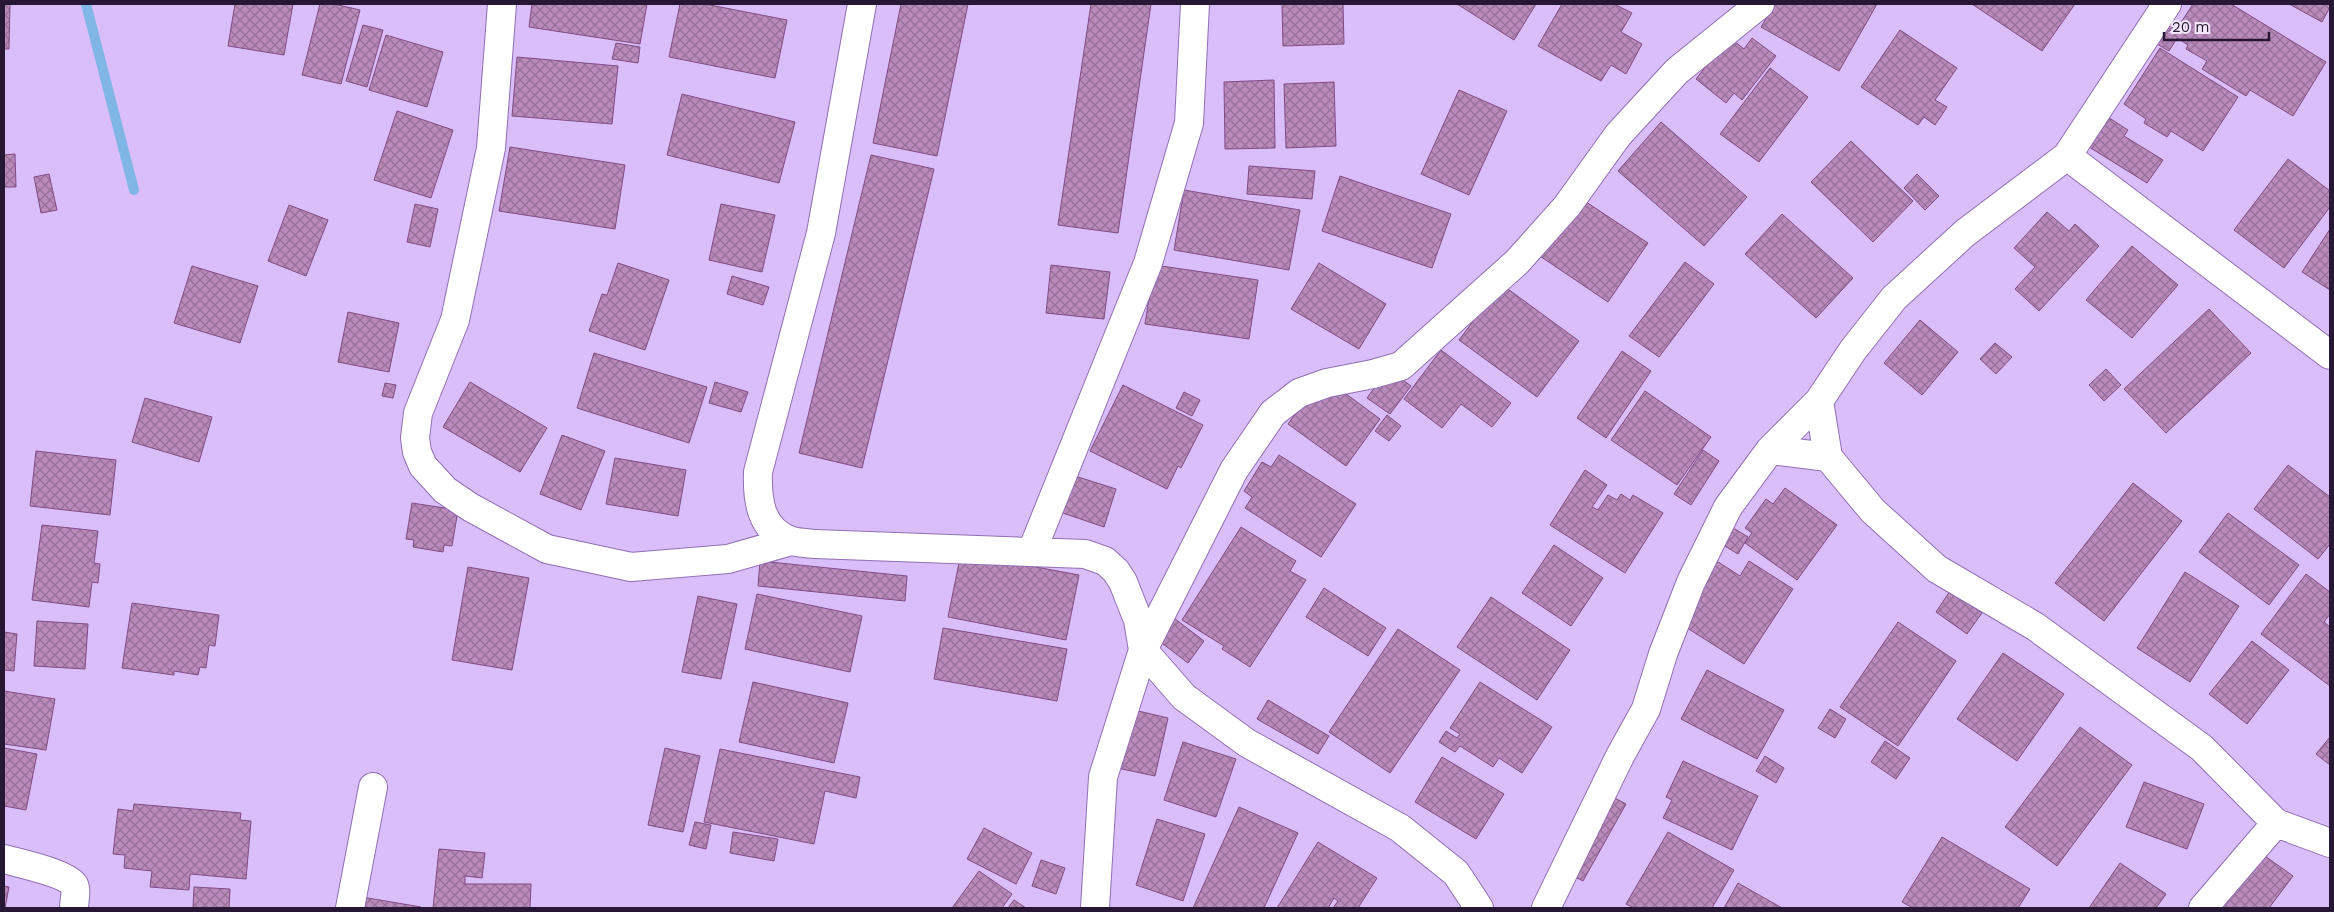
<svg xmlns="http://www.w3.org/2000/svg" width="2334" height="912" font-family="'Work Sans',sans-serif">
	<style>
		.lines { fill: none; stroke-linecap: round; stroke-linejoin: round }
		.stream { stroke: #80b6e5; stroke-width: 10 }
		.building { fill: url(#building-cross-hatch); stroke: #824b83 }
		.minor-casing { stroke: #916fb4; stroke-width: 30 }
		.minor { stroke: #fff; stroke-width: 28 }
	</style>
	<defs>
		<pattern id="building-cross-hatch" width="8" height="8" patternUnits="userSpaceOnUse" patternTransform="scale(1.25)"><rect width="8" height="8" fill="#ba8abb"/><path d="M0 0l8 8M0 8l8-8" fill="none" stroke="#977099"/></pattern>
	</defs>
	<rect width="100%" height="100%" fill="#d9bef9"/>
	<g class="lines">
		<path class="stream" d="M86,4L134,190"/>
	</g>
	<path class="building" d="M4,4H10L9,49H4Z
		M235,4H293L284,55L228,46Z
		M320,4H334L360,10L341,84L302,75Z
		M532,4H647L640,44L529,27Z
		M680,4H705L787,20L775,78L669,57Z
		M901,4H968L937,156L873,143Z
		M1091,4H1151L1118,233L1058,225Z
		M1282,4H1343L1344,44L1283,46Z
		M1457,4H1536L1514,40Z
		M1562,4H1614L1632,13L1621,32L1642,44L1626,74L1611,65L1601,81L1538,46Z
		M1775,4H1877L1839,71L1761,27Z
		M1972,4H2075L2042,51Z
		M2193,4H2231L2326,62L2293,116L2250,90L2246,96L2202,69L2207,61L2186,49L2188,45L2177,38L2169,51L2145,37L2159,15L2178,27Z
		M2289,4H2330V7L2322,22Z
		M363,25L383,30L367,87L346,81Z
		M1900,30L1957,68L1935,100L1947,107L1935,125L1924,117L1918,125L1861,87Z
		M386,35L443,52L427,107L369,90Z
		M1729,37L1744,49L1752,38L1776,56L1742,100L1734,93L1726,103L1696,79Z
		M616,43L640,47L638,63L612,59Z
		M2160,48L2238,97L2203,151L2171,131L2167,137L2144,123L2146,119L2124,104Z
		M517,57L618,66L612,124L512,116Z
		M1770,68L1808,97L1759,162L1720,134Z
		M1274,80L1275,148L1225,149L1224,82Z
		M1334,82L1336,146L1286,148L1284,84Z
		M1459,90L1507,111L1469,195L1421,174Z
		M682,94L795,122L779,183L667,155Z
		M397,111L453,130L431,198L374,180Z
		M2100,112L2128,130L2124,136L2163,160L2147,183L2081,142Z
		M1661,122L1747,197L1704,246L1618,171Z
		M1851,141L1913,201L1873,242L1811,182Z
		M510,147L625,165L615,229L499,211Z
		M15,154L16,187H4V155Z
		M871,155L934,169L862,468L799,453Z
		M2288,159L2330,191V207L2284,268L2234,230Z
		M1249,166L1315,171L1312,199L1247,194Z
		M49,174L57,210L41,213L34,177Z
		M1917,174L1939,196L1925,210L1904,188Z
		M1340,176L1451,214L1432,268L1322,231Z
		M1184,190L1300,210L1289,270L1174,250Z
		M1571,192L1648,243L1608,302L1531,250Z
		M415,204L438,209L430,247L407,242Z
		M721,204L775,215L762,272L709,260Z
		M289,205L328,220L306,276L268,261Z
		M2047,212L2069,231L2075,224L2099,246L2039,311L2015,289L2035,267L2014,248Z
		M1782,214L1853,278L1816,318L1745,254Z
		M2330,229V290L2302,272Z
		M2132,246L2178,285L2132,338L2086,300Z
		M1685,262L1714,284L1659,357L1629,336Z
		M618,263L669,280L645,350L589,331L602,294L607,295Z
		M1319,263L1386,304L1359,349L1291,309Z
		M1051,265L1110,272L1104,319L1046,313Z
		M1154,265L1258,280L1249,339L1145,324Z
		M192,266L258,286L240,343L174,323Z
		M732,276L769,287L763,305L727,294Z
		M1501,284L1579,341L1537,397L1459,340Z
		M2209,309L2251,353L2166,433L2124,389Z
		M348,312L399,323L389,372L338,362Z
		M1920,320L1958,352L1922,395L1884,363Z
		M1995,343L2012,357L1996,374L1980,359Z
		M1441,350L1511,403L1492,427L1461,404L1442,428L1404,399Z
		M1622,351L1651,371L1606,438L1577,418Z
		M594,353L707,387L689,443L577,408Z
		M1388,369L1411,386L1390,414L1367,398Z
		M2106,369L2121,385L2104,401L2089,385Z
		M1323,377L1380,419L1346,466L1288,424Z
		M470,382L547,428L520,472L443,427Z
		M715,382L748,392L741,412L709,403Z
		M385,383L396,385L393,398L382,396Z
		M1123,385L1203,425L1181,468L1178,466L1167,489L1090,451Z
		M1645,391L1711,437L1677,485L1611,440Z
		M1184,392L1200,400L1192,416L1176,408Z
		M145,398L212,417L199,462L132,442Z
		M1387,415L1401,426L1389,441L1375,431Z
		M562,435L605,451L581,510L540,494Z
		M1703,450L1719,461L1691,505L1674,494Z
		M36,451L116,460L110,515L30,506Z
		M1279,455L1356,504L1321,557L1245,508L1252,497L1244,491L1262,462L1271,467Z
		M615,458L686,470L678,516L606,504Z
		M2288,465L2330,497V544L2318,559L2254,509Z
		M1585,470L1607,485L1592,507L1598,510L1608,495L1617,500L1621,494L1630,500L1633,495L1663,513L1625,573L1550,525Z
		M1075,476L1116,489L1104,527L1051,509Z
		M2133,483L2182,521L2104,621L2055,583Z
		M1785,488L1837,525L1797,580L1745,543L1752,533L1745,528L1766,499L1773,504Z
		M412,503L458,510L452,546L444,545L443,552L413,547L414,540L406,539Z
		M2228,513L2299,565L2269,605L2199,552Z
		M1725,523L1748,537L1738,554L1715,540Z
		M42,525L98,531L94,563L100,564L98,583L92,582L89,607L32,600Z
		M1241,527L1296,561L1290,571L1306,580L1250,667L1222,649L1224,646L1182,620Z
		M1554,545L1603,578L1571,626L1522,593Z
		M961,553L1079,575L1066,640L948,617Z
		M1712,558L1740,576L1749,561L1793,589L1744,664L1673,619Z
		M760,561L907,576L905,601L758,586Z
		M468,567L529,578L512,670L452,660Z
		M2185,572L2239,606L2190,682L2137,648Z
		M2306,574L2330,592V614L2324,622L2330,627V686L2261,634Z
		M1324,588L1386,628L1368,656L1306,617Z
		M1950,591L1982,613L1967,634L1936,612Z
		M757,594L862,616L850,672L745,649Z
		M698,596L737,604L721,679L682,672Z
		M1491,597L1570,650L1537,700L1457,647Z
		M132,603L219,615L215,646L209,645L206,668L200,667L198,675L174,671V675L122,668Z
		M1170,615L1204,641L1188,663L1154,637Z
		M37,621L88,624L85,669L34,666Z
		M1898,622L1956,661L1898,746L1840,707Z
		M943,628L1067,649L1057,701L934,679Z
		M1398,629L1460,670L1390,773L1329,732Z
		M4,632L17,634L14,671L4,670Z
		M2252,641L2289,670L2247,724L2209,694Z
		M2003,653L2064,694L2017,761L1957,719Z
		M1707,670L1784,710L1757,759L1681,719Z
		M753,682L848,703L834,763L739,742Z
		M1480,682L1552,727L1522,773L1499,758L1493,767L1460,746L1455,752L1439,742L1446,731L1457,738L1460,734L1450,728Z
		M4,691L55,699L46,750L4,744Z
		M1268,700L1329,736L1318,754L1257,719Z
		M1117,706L1168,718L1155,776L1103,765Z
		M1830,709L1846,719L1835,738L1818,728Z
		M2080,727L2132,765L2057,866L2005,827Z
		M2330,737V765L2316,754Z
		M1885,741L1910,758L1896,779L1871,762Z
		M1183,742L1236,759L1216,817L1164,800Z
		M4,748L37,754L26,810L4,806Z
		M665,748L700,756L683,832L648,825Z
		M720,749L860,777L856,798L825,791L814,844L704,822Z
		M1765,756L1784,768L1776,783L1756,771Z
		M1442,757L1504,794L1476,839L1415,802Z
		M1683,761L1758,796L1732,850L1663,818L1672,800L1666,797Z
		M2144,782L2204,804L2187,849L2126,827Z
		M1603,792L1626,804L1583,881L1560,869Z
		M134,804L241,813L240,820L251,821L246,879L190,874L189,890L150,887L152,871L124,868L125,855L113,854L118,809L133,811Z
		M1239,807L1298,833L1264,908H1193Z
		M1157,819L1205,834L1183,901L1136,885Z
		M695,822L711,825L706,849L689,845Z
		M984,828L1032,853L1016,884L967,859Z
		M733,832L778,839L774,861L730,853Z
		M1668,832L1734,870L1712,908H1634L1626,904Z
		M1942,837L2030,889L2018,908H1913L1902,902Z
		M1318,842L1377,878L1358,908H1333L1338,901L1334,898L1328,908H1277Z
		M2248,844L2293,876L2269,908H2200Z
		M439,849L485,853L482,878L465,876V884H531L530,908H433Z
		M1041,860L1065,868L1056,894L1032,886Z
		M2120,863L2166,894L2156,908H2089Z
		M979,871L1012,894L1002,908H952Z
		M1738,883L1782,908H1724Z
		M4,886L9,887L5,908H4Z
		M194,887L230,889L229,908H193Z
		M362,897L421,907L420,908H360Z
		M1014,900L1026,908H1008Z"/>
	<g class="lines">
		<defs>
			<path id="minor" d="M502,4L491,148L455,320L418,413L415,438L417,452L423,466L445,490L470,507L547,549L631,567L728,559L791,541
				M862,4L821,233L758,472C757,499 760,531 792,541C799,543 808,543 815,544L1085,554L1105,561L1116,571L1123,582L1138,620L1143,650L1184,697L1247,743L1400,828L1456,873L1479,908
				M2067,156L2330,355
				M1819,401L1828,457L1873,511L1937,569L2036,627L2202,748L2276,823L2330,843
				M1770,450L1828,457
				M1032,551L1148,263L1189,123L1195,4
				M4,859C18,863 66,873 74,885C77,891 74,901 74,908
				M350,908L373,787
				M1095,908L1103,777L1143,650L1234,470L1273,413L1299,393L1327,383L1373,374L1401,366L1517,262L1567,206L1618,135L1677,71L1760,4
				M1546,908L1620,756L1646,709L1663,654L1691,582L1728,507L1770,450L1819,401L1853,350L1894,298L1965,233L2067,156L2167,4
				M2203,908L2276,823"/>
		</defs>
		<use href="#minor" class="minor-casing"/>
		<use href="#minor" class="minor"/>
	</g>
	<rect width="2334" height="912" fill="none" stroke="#261834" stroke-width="10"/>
	<path d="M2164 32v8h105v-8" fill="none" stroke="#261834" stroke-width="2.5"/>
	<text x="2172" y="32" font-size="15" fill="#261834" stroke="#f2e7fe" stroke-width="4" paint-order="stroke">20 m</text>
</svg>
